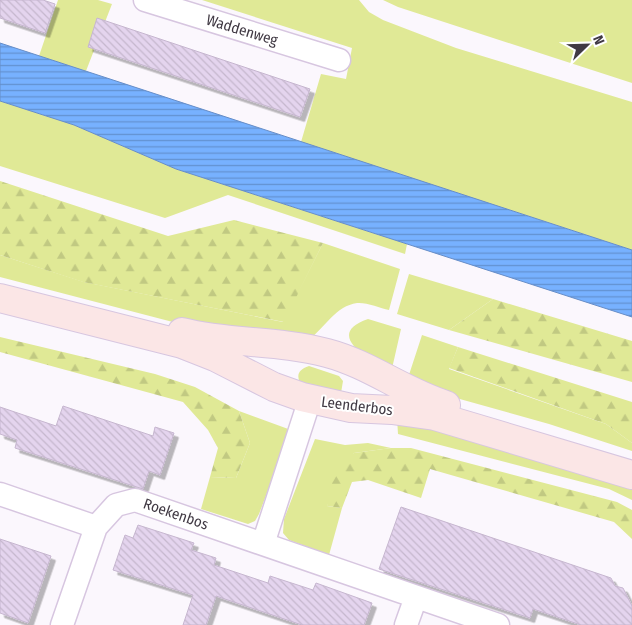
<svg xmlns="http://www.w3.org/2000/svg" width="632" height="625" font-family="'Fira Sans Condensed',sans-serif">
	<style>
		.green { fill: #e0e996 }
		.forest { fill: url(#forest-firs) }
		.water { fill: url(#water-rules); stroke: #668dc7 }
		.building { fill: url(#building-back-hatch); stroke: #c6b6cf; filter: url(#shadow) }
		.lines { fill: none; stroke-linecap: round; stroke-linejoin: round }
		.minor-casing { stroke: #d7c6e0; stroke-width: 25 }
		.secondary-casing { stroke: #d7c6e0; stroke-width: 30 }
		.minor { stroke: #fff; stroke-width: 22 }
		.secondary { stroke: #fbe6e6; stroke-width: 28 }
		.labels { text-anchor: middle; stroke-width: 4; stroke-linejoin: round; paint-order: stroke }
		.street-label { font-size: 15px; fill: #403943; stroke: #fff }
	</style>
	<defs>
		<pattern id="forest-firs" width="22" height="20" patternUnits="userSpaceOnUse" patternTransform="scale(1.25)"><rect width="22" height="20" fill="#e0e996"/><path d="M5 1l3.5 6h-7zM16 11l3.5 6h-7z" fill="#c1c982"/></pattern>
		<pattern id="water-rules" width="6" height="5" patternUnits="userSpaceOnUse" patternTransform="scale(1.25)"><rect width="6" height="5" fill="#77b1ff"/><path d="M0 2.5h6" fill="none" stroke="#6391d0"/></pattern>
		<pattern id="building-back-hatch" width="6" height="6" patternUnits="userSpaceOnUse" patternTransform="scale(1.25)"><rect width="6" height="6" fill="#e4d4ee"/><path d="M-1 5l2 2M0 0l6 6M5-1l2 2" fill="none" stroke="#c5b7cd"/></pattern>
		<filter id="shadow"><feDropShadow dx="4.5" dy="4.5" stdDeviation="0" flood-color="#0004"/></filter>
	</defs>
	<rect width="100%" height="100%" fill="#fbf7fd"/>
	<path class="green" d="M58,0H98L112,4L86,71L39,56Z
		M202,0H359L369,12L383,20L456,48L632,102V250L301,142L321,74L346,79L352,48Z
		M383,0H632V83L398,7Z
		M0,101L74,125L176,169L407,244L405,254L228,195L165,218L0,166Z
		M323,243L400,269L389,310C380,308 366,302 357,303C336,306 326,326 310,339L192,327L0,277V255L84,282L283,322Z
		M409,274L493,299L449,330L397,314Z
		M368,319L401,329L391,373C374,362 321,335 368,319Z
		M422,335L458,347L449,369L606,424L632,443V451L549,424L406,384Z
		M309,366L339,376L343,381L341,393L303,388C296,378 296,370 309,366Z
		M239,411L291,430L259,514L255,521L248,524L201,509L210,477L236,478L250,443Z
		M397,418L632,481V500L609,489L398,434Z
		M315,439L345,445L368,443L391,448L354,453L327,506L342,508L329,555L289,540L283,533L284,519Z"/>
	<path class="forest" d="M0,181L168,236L234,220L323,243L284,322L83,282L0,255Z
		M493,299L632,341V382L449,330Z
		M0,337L155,374L195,387L239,411L250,443L236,478L210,477L218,448L208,430L183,402L0,352Z
		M458,347L632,402V443L606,424L449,368Z
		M391,448H411L617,502L632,510V539L614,522L430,469L421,498L368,480L352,482L342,508L327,506L334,472L354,453Z"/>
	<path class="water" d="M0,43L632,250V317L176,169L74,125L0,101Z"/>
	<path class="building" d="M0,0H43L55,4L45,33L0,18Z
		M97,18L310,89L300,117L88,47Z
		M63,406L153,436L155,427L174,433L160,475L149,471L143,489L15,448L17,440L0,434V407L56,426Z
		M401,507L611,578L615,586L623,588L632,606V625H581L533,609L530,618L379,569Z
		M138,525L194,543L191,550L216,558L214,565L268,583L270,576L313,590L316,583L372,603L364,625H302L216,596L206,625H183L193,595L113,570L125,535L133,538Z
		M0,539L51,556L28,623L0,613Z"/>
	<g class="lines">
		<defs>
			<path id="minor" d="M145,0L339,60
				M0,494L96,527
				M263,544L310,399
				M62,625L96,527L116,505L135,500L498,625
				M406,625L416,597"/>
			<path id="secondary" d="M0,298L182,344L215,357L274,387L302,397L351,408L392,410L435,416L632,475
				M182,332C229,344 279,340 327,353C369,364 404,392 446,405"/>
		</defs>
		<use href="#minor" class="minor-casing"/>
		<use href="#secondary" class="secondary-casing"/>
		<use href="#minor" class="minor"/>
		<use href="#secondary" class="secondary"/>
	</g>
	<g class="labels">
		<g class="street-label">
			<text transform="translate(242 30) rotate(17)" y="5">Waddenweg</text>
			<text transform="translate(357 406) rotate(7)" y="5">Leenderbos</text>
			<text transform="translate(176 514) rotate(19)" y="5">Roekenbos</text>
		</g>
	</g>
	<g transform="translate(587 45) rotate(67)" stroke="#ffffff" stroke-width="4" paint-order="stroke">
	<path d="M0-4L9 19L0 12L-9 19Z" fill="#403943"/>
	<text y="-8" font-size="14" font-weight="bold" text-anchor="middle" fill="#403943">N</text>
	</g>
</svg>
